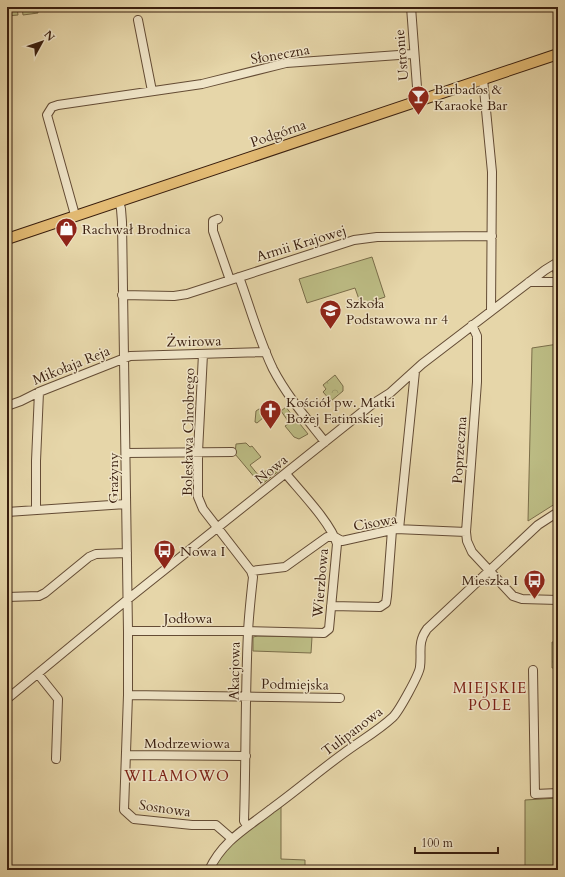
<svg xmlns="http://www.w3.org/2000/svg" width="565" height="877" font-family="Cardo,serif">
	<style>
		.green { fill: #bcbc84; stroke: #7a6d49 }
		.forest { fill: url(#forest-crowns); stroke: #7a6d49 }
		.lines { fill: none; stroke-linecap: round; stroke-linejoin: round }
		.minor-casing { stroke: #644c35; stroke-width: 10 }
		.major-casing { stroke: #391e0e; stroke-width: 12 }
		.minor { stroke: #efe4c7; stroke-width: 8 }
		.major { stroke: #e3bb74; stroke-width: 10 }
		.labels { text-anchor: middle; stroke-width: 3; stroke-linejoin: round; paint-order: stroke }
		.street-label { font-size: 14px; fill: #391e0e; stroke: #efe4c7 }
		.poi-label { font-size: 14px; fill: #391e0e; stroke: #efe4c7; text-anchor: start }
		.neighbourhood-label { font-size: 15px; letter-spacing: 1px; fill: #7a1f14; stroke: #efe4c7 }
	</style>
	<defs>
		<pattern id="forest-crowns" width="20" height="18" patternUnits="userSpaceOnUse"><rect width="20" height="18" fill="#bcbc84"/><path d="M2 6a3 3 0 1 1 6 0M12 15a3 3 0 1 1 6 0" fill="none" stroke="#a2a171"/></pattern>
	</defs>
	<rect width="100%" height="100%" fill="#e6d6a9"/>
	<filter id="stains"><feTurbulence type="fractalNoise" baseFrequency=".005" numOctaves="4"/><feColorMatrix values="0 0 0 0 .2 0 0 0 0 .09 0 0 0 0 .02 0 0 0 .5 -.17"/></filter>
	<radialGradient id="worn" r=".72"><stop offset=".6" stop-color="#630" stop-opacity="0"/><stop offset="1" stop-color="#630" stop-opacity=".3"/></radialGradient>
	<path class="green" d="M7,7H17L18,15L7,16Z
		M372,257L385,297L361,305L355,288L307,303L299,279Z
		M558,344V502L528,521L532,348Z
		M286,407L294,418L288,421L281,411Z
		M259,409L269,410L270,412L257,423L255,422L256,411Z
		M296,419L308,434L299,439L294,437L285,426Z
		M246,443L250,447L252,446L261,457L250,465L259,476L275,464L280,470L261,485L235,454L236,444Z
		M258,636L312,637L311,653L253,651V637Z
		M558,798V870H525V800Z
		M281,806V859L305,860V870H213L217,861L230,844Z"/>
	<path class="forest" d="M22,7H37L38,13L23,15Z
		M335,375L343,386V391L331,401L323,392L326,389L323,385Z
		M552,642H558V668H552Z"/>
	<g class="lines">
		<defs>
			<path id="minor" d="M411,7L417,87L421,100
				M138,20L152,91
				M483,79L492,172L491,311
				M119,201L121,209L122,222L128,631V695L124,810L134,819L192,825H216L231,838
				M75,215L47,115L52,107L58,105L202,84L286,63L413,54
				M218,219L213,221V231L230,280
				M555,264L558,273
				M239,277C250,307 259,340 273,369C287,396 307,419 325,442
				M529,282H558
				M122,295L174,296L187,294L354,240L377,237L492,236
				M472,325L477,336V382L466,532L467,541L472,552L513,596L522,599L558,600
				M203,354L198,452V497L203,509L251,571L253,577C251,595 249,613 248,632C245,695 246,758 244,821L247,826
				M7,406L21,401L39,392L130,356L266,352
				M126,453L232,452
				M36,510V461L39,392
				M7,512L126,504
				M399,529L415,371
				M251,571L285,567L327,537H335L342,541L396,529L466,532
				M7,597L39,596L45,593L89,557L96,554L127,553
				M331,606L380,607L386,603L387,596L392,530
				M128,631H248L324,633L329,629L337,544C331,523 300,491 286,474
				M533,670L535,794L558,793
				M38,674L58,699L56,759
				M128,695L340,698
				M7,699L128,599L371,405L390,393L422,364L545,270L558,262
				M127,755L246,756
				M209,870C223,840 247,828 271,809C296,791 319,771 344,753C360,741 378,731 393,717C399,711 419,675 420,667C422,652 417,643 427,629L538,525L558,512"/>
			<path id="major" d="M7,239L558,54"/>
		</defs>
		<use href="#minor" class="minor-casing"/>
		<use href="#major" class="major-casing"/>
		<use href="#minor" class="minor"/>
		<use href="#major" class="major"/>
	</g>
	<defs>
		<symbol id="bar-pin" viewBox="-11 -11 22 30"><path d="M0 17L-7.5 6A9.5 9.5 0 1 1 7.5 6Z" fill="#8f2418" stroke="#efe4c7"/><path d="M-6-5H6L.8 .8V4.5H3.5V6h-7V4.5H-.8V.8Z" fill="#fff"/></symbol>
		<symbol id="shop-pin" viewBox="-11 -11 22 30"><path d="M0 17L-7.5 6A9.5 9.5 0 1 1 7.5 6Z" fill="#8f2418" stroke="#efe4c7"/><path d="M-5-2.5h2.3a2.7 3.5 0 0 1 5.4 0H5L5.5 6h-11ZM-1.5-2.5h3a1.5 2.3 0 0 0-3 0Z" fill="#fff"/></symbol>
		<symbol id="school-pin" viewBox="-11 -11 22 30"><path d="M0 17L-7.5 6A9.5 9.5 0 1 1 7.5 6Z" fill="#8f2418" stroke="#efe4c7"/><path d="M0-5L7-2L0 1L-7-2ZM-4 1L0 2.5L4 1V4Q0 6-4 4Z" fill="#fff"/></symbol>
		<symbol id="church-pin" viewBox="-11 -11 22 30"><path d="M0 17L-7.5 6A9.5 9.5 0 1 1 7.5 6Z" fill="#8f2418" stroke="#efe4c7"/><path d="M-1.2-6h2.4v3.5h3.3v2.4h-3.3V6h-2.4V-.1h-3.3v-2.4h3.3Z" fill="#fff"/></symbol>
		<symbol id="bus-pin" viewBox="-11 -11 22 30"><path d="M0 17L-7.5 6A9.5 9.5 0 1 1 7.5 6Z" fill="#8f2418" stroke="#efe4c7"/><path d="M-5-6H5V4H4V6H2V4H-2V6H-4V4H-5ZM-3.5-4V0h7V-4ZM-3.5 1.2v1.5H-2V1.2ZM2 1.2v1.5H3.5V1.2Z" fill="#fff"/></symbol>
	</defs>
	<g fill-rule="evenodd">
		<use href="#bar-pin" x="406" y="84" width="25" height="34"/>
		<use href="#shop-pin" x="54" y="216" width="25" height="34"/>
		<use href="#school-pin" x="318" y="298" width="25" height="34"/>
		<use href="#church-pin" x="258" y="398" width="25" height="34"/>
		<use href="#bus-pin" x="152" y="538" width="25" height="34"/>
		<use href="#bus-pin" x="522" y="568" width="25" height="34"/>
	</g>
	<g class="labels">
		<g class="street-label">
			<text transform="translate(280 54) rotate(-10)" y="5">Słoneczna</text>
			<text transform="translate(401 55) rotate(-95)" y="5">Ustronie</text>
			<text transform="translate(278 133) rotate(-19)" y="5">Podgórna</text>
			<text transform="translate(301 243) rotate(-17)" y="5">Armii Krajowej</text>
			<text transform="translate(194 341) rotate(-1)" y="5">Żwirowa</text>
			<text transform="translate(71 365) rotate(-22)" y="5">Mikołaja Reja</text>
			<text transform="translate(188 432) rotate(-89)" y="5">Bolesława Chrobrego</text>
			<text transform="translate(459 450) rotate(-86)" y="5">Poprzeczna</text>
			<text transform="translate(271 469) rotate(-39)" y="5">Nowa</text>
			<text transform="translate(113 478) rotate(-90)" y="5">Grażyny</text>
			<text transform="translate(375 522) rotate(-10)" y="5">Cisowa</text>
			<text transform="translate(320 583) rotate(-85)" y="5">Wierzbowa</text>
			<text x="188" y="623">Jodłowa</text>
			<text transform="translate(234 671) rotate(-89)" y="5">Akacjowa</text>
			<text transform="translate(295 684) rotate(1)" y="5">Podmiejska</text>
			<text transform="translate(352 731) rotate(-37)" y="5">Tulipanowa</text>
			<text x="187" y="748">Modrzewiowa</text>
			<text transform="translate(165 808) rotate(8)" y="5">Sosnowa</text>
		</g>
		<g class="poi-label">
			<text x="434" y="94">Barbados &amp;<tspan x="434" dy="16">Karaoke Bar</tspan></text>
			<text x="82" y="234">Rachwał Brodnica</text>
			<text x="346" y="308">Szkoła<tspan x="346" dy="16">Podstawowa nr 4</tspan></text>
			<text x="286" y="407">Kościół pw. Matki<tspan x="286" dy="16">Bożej Fatimskiej</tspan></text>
			<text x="180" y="556">Nowa I</text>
			<text x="518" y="585" text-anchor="end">Mieszka I</text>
		</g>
		<g class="neighbourhood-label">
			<text x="490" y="693">MIEJSKIE<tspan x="490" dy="17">POLE</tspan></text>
			<text x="177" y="781">WILAMOWO</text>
		</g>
	</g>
	<rect width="565" height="877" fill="none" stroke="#e6d6a9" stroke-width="24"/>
	<rect x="8" y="8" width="549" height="861" fill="none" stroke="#391e0e" stroke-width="2"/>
	<rect x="12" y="12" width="541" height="853" fill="none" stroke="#391e0e"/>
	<g transform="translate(42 42) rotate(50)" stroke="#efe4c7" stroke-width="3" paint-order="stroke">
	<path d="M0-3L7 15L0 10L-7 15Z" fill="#391e0e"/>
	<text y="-6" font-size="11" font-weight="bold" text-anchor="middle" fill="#391e0e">N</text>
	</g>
	<path d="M415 847v6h83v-6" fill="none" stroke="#391e0e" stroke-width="2"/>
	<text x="421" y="847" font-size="12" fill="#391e0e" stroke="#efe4c7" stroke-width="3" paint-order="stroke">100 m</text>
	<rect width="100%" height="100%" filter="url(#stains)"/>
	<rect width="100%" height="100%" fill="url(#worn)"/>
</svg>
